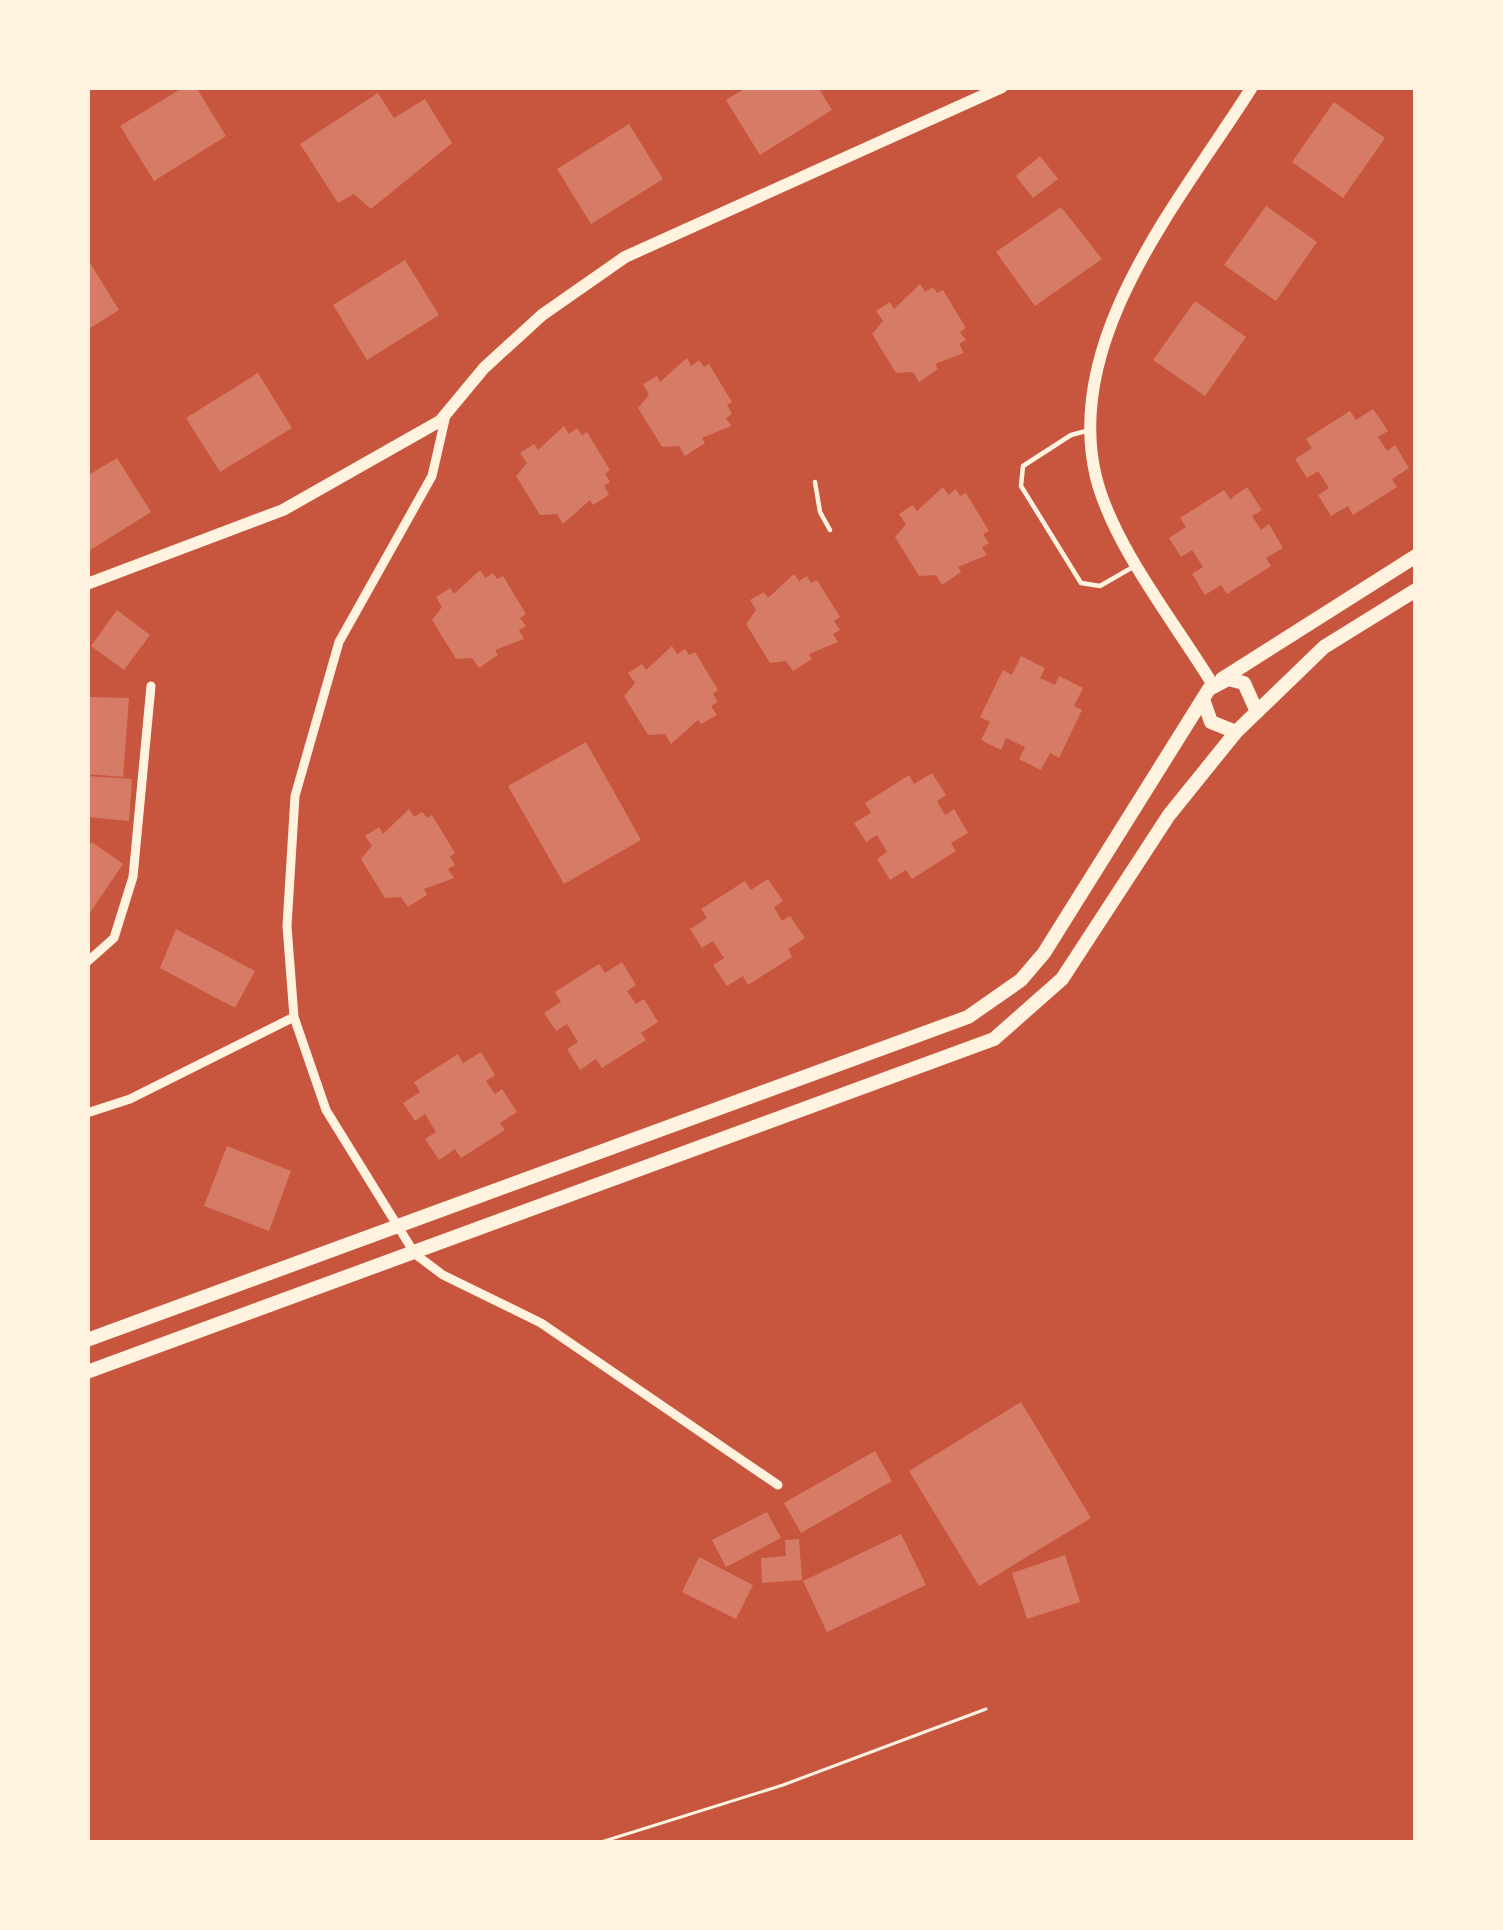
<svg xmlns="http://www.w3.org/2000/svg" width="1503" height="1930" font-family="Commissioner,sans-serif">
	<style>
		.building { fill: #d67c66 }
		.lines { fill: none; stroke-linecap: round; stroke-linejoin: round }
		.path { stroke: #fff3e0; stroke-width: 3 }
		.service { stroke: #fff3e0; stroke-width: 4.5 }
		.minor { stroke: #fff3e0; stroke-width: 9 }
		.tertiary { stroke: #fff3e0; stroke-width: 12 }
		.secondary { stroke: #fff3e0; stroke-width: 14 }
	</style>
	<rect width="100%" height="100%" fill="#c8553d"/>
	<path class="building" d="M184,87H196L226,136L154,181L120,126Z
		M747,87H818L832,110L760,155L726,100Z
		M378,93L394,118L425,99L452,143L371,209L354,194L338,203L300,144Z
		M1334,102L1385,138L1343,198L1292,162Z
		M629,124L663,179L591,224L557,169Z
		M1040,156L1058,179L1033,198L1016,176Z
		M1266,206L1317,242L1276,301L1224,265Z
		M1061,207L1102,259L1035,306L996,252Z
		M87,258L119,310L87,330Z
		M405,260L439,315L367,360L333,305Z
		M920,284L925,292L933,287L937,293L943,290L966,328L960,332L966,340L959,344L964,353L935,364L938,369L919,382L913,372L896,373L872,334L883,321L876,311L890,302L894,309Z
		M1195,301L1246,337L1205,396L1153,360Z
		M687,358L691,366L699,360L704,367L709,364L732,402L727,405L732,414L726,418L731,426L702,438L705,443L685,456L679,446L662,447L638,408L649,395L643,384L657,376L660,382Z
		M258,373L292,428L220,472L186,418Z
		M1373,409L1388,431L1378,437L1387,451L1395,445L1409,468L1392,479L1397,487L1353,515L1348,506L1331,516L1318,495L1329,488L1318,471L1307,478L1295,459L1312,448L1306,439L1350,411L1356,420Z
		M564,426L569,434L577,428L582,435L587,432L610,470L605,474L610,482L604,486L609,495L593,505L590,500L563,524L557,514L540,515L516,476L527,463L520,453L534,444L538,450Z
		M117,458L151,512L87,552V476Z
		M943,487L948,495L956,489L960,496L966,493L989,531L983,534L989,543L982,547L987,555L958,567L961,572L942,585L936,575L919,576L895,537L906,524L899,514L913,505L917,511Z
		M1247,487L1262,510L1252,516L1261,530L1269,524L1283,548L1266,558L1271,566L1227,594L1221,585L1205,595L1192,574L1203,567L1192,550L1181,557L1169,538L1186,527L1180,518L1224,490L1230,499Z
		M480,570L485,578L493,573L497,579L503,576L526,614L520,618L526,626L519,630L524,639L495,650L498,655L479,668L472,658L456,659L432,620L442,607L436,597L450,588L454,594Z
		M794,574L799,581L807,576L811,583L817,580L840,617L834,621L840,630L833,634L838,642L809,654L812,659L793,671L786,661L770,663L746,624L756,610L750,600L764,592L768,598Z
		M117,610L150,635L124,670L91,646Z
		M672,646L677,654L685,649L689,655L695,652L718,690L713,694L718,702L711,706L717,715L701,724L698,720L671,744L665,734L648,735L624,696L635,683L628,673L642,664L646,670Z
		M1021,656L1045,668L1040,678L1055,685L1059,676L1083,688L1074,706L1082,710L1059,758L1050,753L1041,770L1019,759L1025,747L1006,738L1001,750L981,740L990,722L980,717L1003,670L1012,675Z
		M90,697L129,698L123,777L87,774Z
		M586,742L641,840L564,884L508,786Z
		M932,773L946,795L937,801L945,815L954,809L968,833L951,843L956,851L912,879L906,870L890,880L877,859L887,852L877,835L866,842L854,823L871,813L865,803L909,775L914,784Z
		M88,776L132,779L129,821L87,817Z
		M409,809L414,817L422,812L427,818L432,815L455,853L450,857L455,865L448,869L454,878L424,889L427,895L408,907L401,897L385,898L361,859L372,846L365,836L379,827L383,834Z
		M92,842L123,864L87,917V849Z
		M768,879L783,901L774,907L782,921L790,916L805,938L788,949L792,957L748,985L743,976L727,986L713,965L724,958L713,941L702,948L690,929L707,918L701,909L745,881L751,890Z
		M176,929L255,971L235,1008L160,968Z
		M622,962L636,985L627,991L636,1004L644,999L658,1022L641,1033L646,1040L602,1068L596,1059L580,1070L567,1049L578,1042L567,1024L556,1031L544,1013L561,1002L555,992L599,964L605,973Z
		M481,1052L495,1075L486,1081L495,1094L502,1089L517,1112L500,1123L505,1130L461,1158L455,1149L439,1160L425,1139L436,1132L425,1114L415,1121L403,1103L420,1092L414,1082L458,1054L463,1063Z
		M227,1146L291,1171L269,1231L204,1206Z
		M1021,1402L1091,1518L979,1586L909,1471Z
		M875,1451L892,1481L801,1533L784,1503Z
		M767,1512L781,1538L726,1567L712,1540Z
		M901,1534L926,1585L827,1632L803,1581Z
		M799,1539L802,1580L762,1583L761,1558L786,1556L785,1540Z
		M1065,1555L1080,1602L1027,1619L1012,1573Z
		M699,1557L753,1585L736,1619L682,1592Z"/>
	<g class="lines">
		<path class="path" d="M598,1843L783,1785L986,1709"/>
		<path class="service" d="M1086,431L1071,435L1023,466L1021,486L1081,583L1100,586L1133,567
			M815,482L820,512L830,530"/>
		<path class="minor" d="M446,415L432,476L339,642L295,796L287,926L294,1017L326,1110L415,1254L443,1275L541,1323L778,1485
			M87,962L114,938L133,877L151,686
			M87,1113L130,1099L294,1017"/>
		<path class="tertiary" d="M87,584L283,510L440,421L484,368L542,315L625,257L1002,87
			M1213,685C1176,624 1113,546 1096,477C1062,337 1183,197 1252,87"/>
		<path class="secondary" d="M1222,679L1416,556
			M1204,702L1211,722L1236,732
			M87,1340L968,1017L1021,980L1044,953L1209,689L1228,679L1244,683L1257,712
			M87,1372L994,1039L1062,979L1169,815L1236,732L1324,647L1416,590"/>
	</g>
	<rect width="1503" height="1930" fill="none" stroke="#fff3e0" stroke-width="180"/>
</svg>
